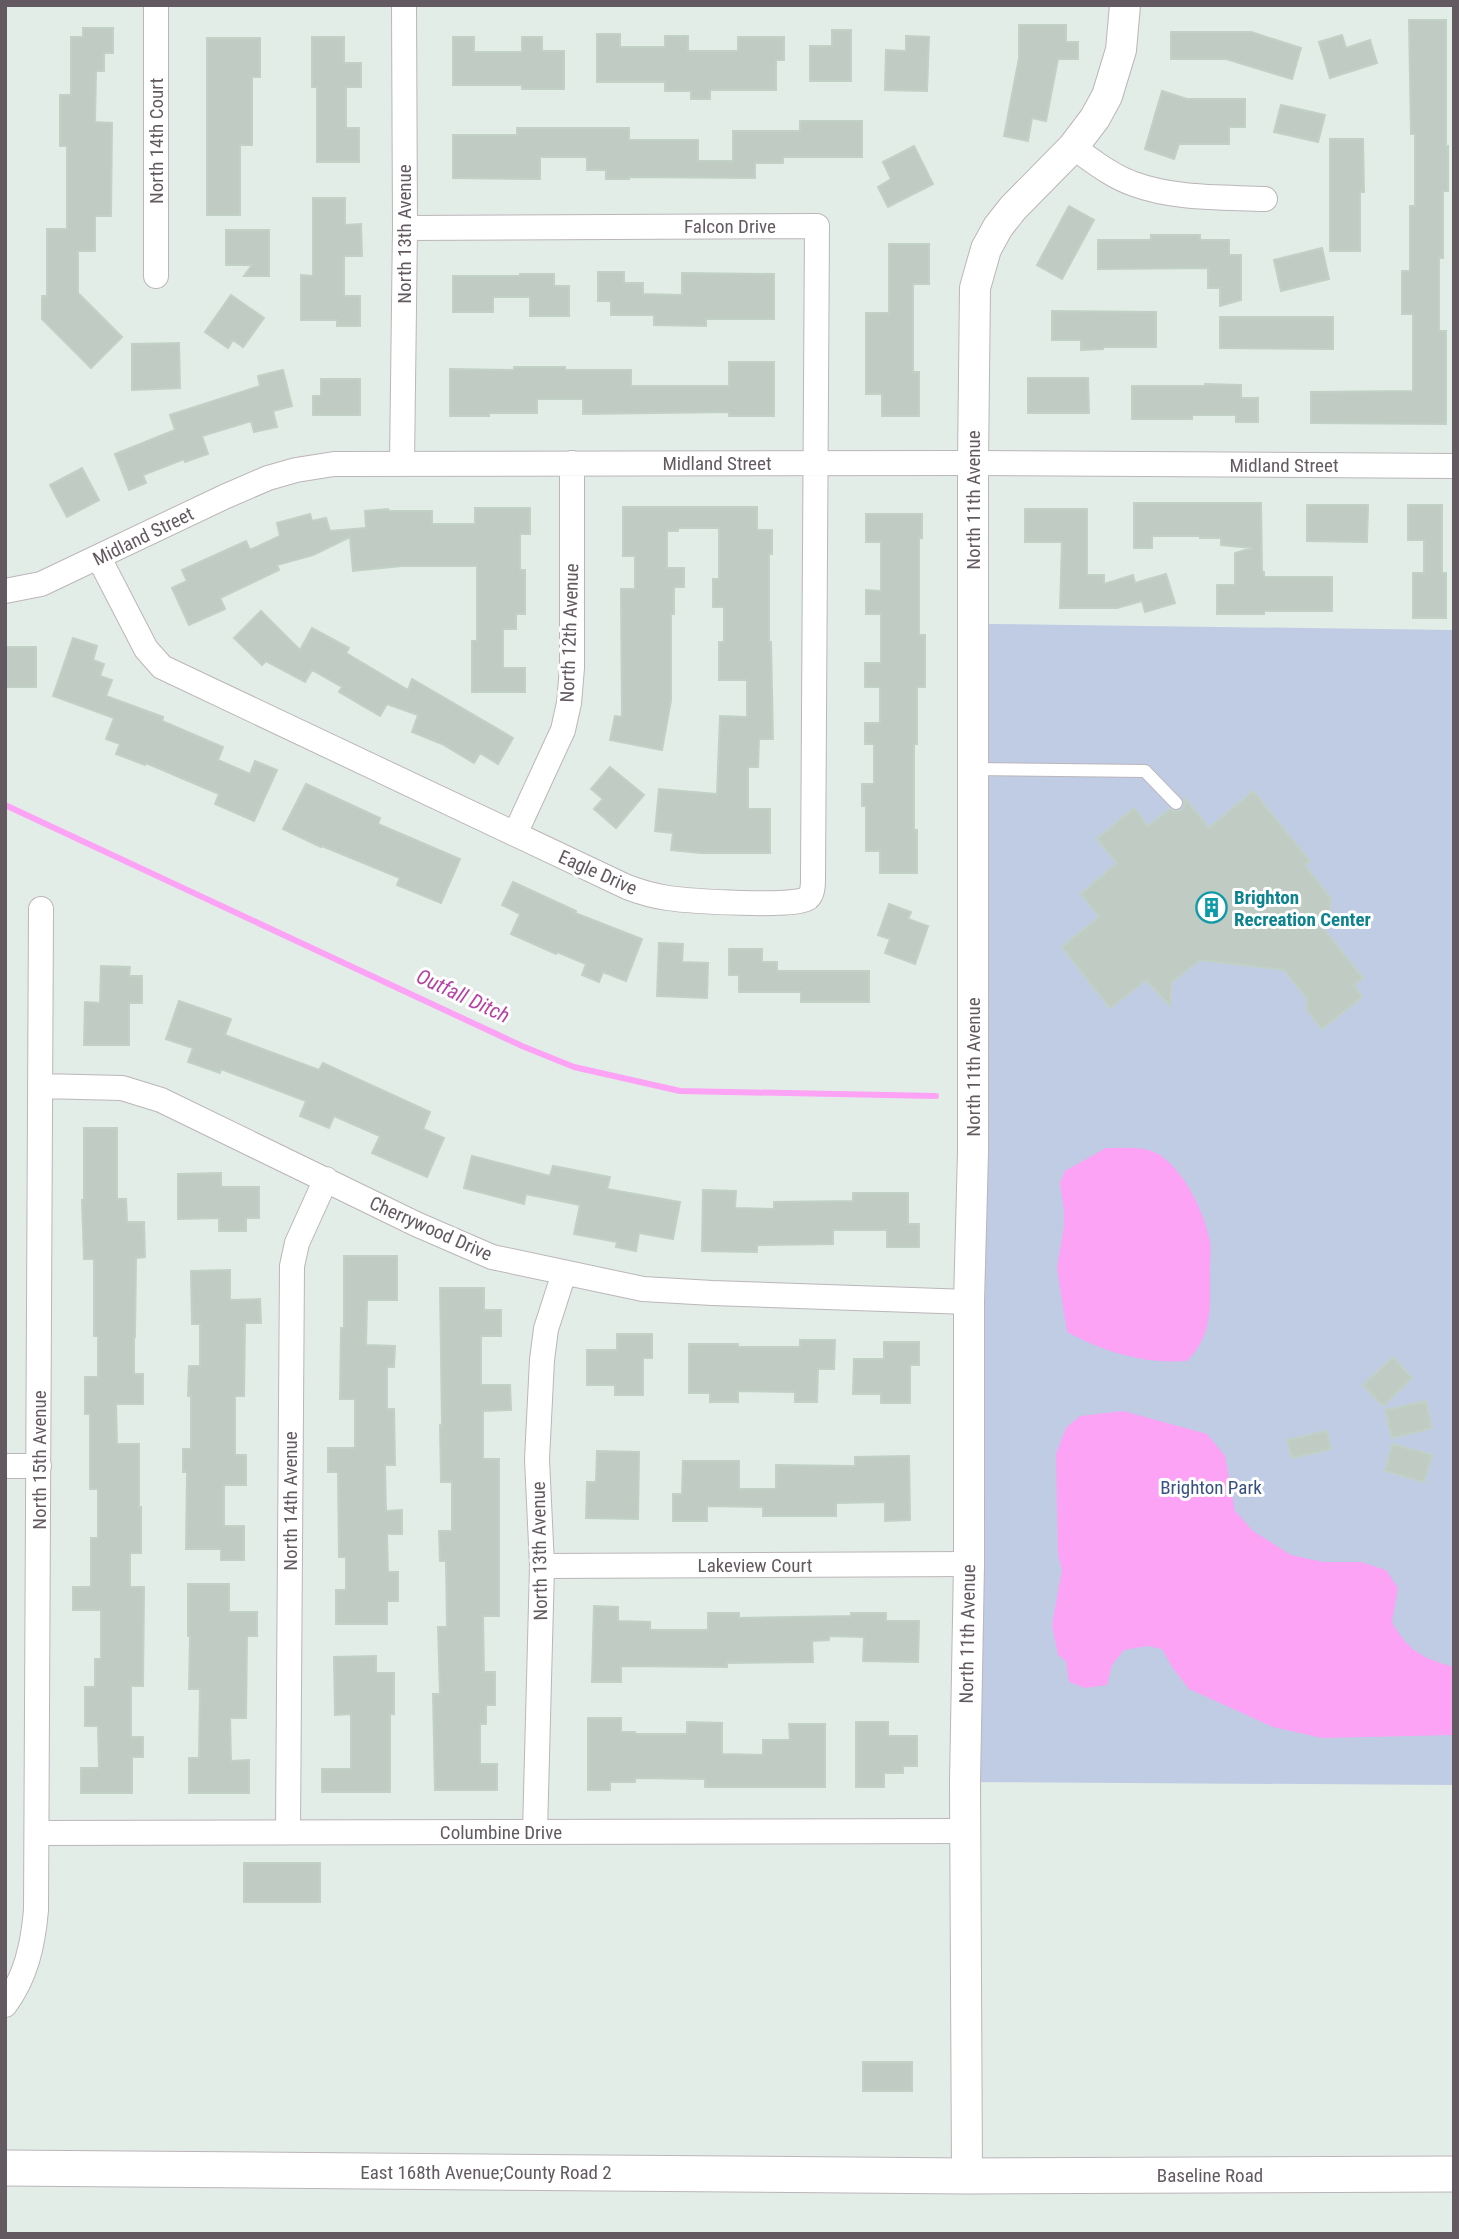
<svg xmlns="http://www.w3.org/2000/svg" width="1459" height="2239" font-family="'Roboto Condensed',sans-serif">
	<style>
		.green { fill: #bfcce4 }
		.water { fill: #fca3f5 }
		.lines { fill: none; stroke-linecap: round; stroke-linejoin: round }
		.stream { stroke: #fca3f5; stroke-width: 6 }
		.building { fill: #c0cbc4; stroke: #c1d1c6; stroke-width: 2 }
		.service-casing { stroke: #bcb5ba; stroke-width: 14 }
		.minor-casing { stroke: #bcb5ba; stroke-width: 26 }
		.tertiary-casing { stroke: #bcb5ba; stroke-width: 32 }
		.secondary-casing { stroke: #bcb4ba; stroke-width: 37 }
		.service { stroke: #fff; stroke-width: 12 }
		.minor { stroke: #fff; stroke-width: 24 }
		.tertiary { stroke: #fff; stroke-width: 30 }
		.secondary { stroke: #fff; stroke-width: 35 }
		.labels { text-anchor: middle; stroke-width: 6; stroke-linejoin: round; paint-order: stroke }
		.street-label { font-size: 19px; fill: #635a61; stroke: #fff }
		.culture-label { font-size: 19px; font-weight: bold; fill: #0d838f; stroke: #fff; text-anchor: start }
		.park-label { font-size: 19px; fill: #385084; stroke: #fff }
		.water-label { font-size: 21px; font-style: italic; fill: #b643a4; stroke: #fff }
	</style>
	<rect width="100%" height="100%" fill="#e2ede7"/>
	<path class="green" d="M992,624L1454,630V1785L965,1782L973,625Z"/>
	<path class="water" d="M1106,1148C1124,1148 1150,1145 1164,1158C1187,1177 1202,1209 1209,1237C1212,1247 1210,1259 1210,1269C1210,1306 1214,1333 1187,1361C1143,1364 1105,1352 1067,1332L1057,1268L1064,1227V1210L1060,1183L1065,1171Z
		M1123,1411L1207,1434L1225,1456L1235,1511L1253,1531L1291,1555L1323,1562H1361L1386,1570L1398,1588L1392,1622C1408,1651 1422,1658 1454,1667V1735L1322,1738L1273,1727L1189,1689L1172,1667L1162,1649L1148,1646L1124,1650L1112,1665L1107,1685L1085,1688L1069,1682L1066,1661L1058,1655L1052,1625L1062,1570L1058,1554L1056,1454L1066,1428L1080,1416Z"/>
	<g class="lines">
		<path class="stream" d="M5,805L522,1046L574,1067L680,1091L936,1096"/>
	</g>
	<path class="building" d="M1409,20H1446V146H1448V191H1443V258H1439V331H1446V424L1311,423V392L1413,391V314H1402V271H1410V206H1415V134H1411Z
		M1019,25H1066V42H1078V59H1058L1046,121L1032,118L1028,141L1004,136L1019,58Z
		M83,28H113V53H104V71H96L95,122L112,123L111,216H95V251H78V293L122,337L91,368L42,319V296H47V229H67V146H60V95H71V37H83Z
		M832,30H851V81H810V46H832Z
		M1171,32H1251L1301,48L1292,79L1226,59H1171Z
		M597,34H620V47H665V36H688V51H738V37H784V60H776V90H710V99H691V91H665V82H597Z
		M1342,35L1346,48L1370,40L1377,63L1330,78L1319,42Z
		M906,36L929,37L927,91L885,90L886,50L906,51Z
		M312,37H344V63H361V87H346V128H359V162H317V87H312Z
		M453,37H474V52H522V37H542V51H564V89H522V85H453Z
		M207,38H260V77H252V145H240V215H207Z
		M1162,91L1187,99H1245V127H1229V144H1179L1174,159L1145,149Z
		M1281,105L1325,115L1318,142L1274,132Z
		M800,121H862V157H783V163H755V178L629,177V179H606V170H587V157H540V179L453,178V135H517V128H629V140H698V161H733V131H800Z
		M1330,139H1363L1364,192H1360V251H1330Z
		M914,146L933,184L888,207L878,187L891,179L883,162Z
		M313,198H345V225L361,224L362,256H344V296H360V326H337V320H301V275L313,276Z
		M1069,206L1094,220L1062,279L1037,265Z
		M226,230H269V276H244L252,265H226Z
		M1151,235H1200V240H1229V255H1241V300L1220,306V288H1208V268L1098,269V240H1151Z
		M889,244H929V284H913V372H919V416H882V394H866V313H889Z
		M1322,248L1329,279L1281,291L1274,260Z
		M598,272H624V283H643V294L682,295V273L774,274V319H706V326L654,325V315H611V301H598Z
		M520,274H554V286H569V316H530V297H493V312H453V276H520Z
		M231,295L264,318L243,347L233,340L228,348L205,332Z
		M1052,311L1156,312V347H1103V349L1081,350V340H1052Z
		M1220,317H1333V349L1220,348Z
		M179,343L180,388L132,390V344Z
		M729,362H774V416H729V412L583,414V399H537V413H489V416H450V369L514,370V367H565V370H631V386H729Z
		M283,370L292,406L273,411L277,427L254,432L251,421L202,436L208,454L185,462L184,459L143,475L146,483L129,490L115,454L175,430L170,415L260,386L258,376Z
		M1028,378H1088L1089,413H1028Z
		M321,379H360V415H313V396H321Z
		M1205,384L1241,385V398H1258V422H1236V415H1192V419H1132V386H1205Z
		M82,468L99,500L67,517L50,485Z
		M1134,503H1261L1262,572H1264V577H1332V611H1264V614H1217V585H1235V553L1252,548L1221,545V538H1200V536H1152V548H1134Z
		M1307,505H1368L1367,542L1307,541Z
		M1408,505H1442V573H1446V618H1413V573H1424V540H1408Z
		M623,507H757V530H772V554H769V642H771L773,739H759L758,767H748V809H770V853H701L671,850L673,833L655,831L659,789L717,794L720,716L747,717V680H719V642H724V607H713V579H719V528H678V531H667V568H684V587H674V614H671V700L662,750L610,740L615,716L622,717L621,589H635V556H623Z
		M475,508H530V534H520V570H525V614H516V629H503V668H525V692H472V641H477V566H402L353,571L350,537L313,555L277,565L279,570L220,598L225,609L189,625L172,588L187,581L182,570L246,541L250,550L280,536L277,523L310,514L312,521L326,518L330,531L366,528L365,511L388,509L389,511H432V524H475Z
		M1025,509H1087V575H1104V584L1133,575L1135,583L1166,574L1175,603L1145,612L1142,601L1117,608H1060L1062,542H1025Z
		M866,514H922V538H919V635H925V687H917V744H914V830H917V873H880V851H866V806H862V784H874V744H865V723H880V687H865V663H881V614H866V590L881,591V542H866Z
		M261,611L300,650L312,628L349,648L346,653L408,690L412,679L513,738L498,764L480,753L474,763L442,744L412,732L418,715L387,704L380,716L339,692L342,687L312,670L305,682L266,661L262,665L234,638Z
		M73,638L97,646L93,660L104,664L100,676L112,680L106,696L163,717L162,721L223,747L218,760L250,774L255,761L277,770L254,821L215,804L219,794L146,763L145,765L116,754L120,744L106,739L114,718L53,696Z
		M5,647H36V687H5Z
		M610,767L644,795L616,828L594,809L603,799L591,789Z
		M306,784L380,818L378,824L460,859L441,903L397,885L400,878L322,846L321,847L283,829Z
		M1253,791L1310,861L1305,865L1331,899L1329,918L1320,924L1363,978L1354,985L1362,997L1322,1029L1306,1009L1308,1000L1284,970L1200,960L1172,982L1170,1006L1146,980L1110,1008L1062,947L1099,917L1081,894L1117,863L1097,839L1134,808L1148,826L1170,809L1174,812L1182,810L1185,805L1184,797L1209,828Z
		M513,882L576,911L575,913L642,939L626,981L603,972L599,982L582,975L586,964L557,952L556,954L511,934L520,914L502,905Z
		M889,904L911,912L908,919L928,926L915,964L885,953L890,939L878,935Z
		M659,943L683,944L682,962L708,963L707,998L657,996Z
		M729,949H762V962H777V971H869V1002H801V992H739V975H729Z
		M101,966L130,967L129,976H142V1003H129V1045H84L85,1002L100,1003Z
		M179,1001L231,1019L225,1035L319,1070L323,1063L430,1112L423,1129L444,1138L427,1177L372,1153L380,1136L334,1116L329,1128L300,1116L306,1101L221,1069L220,1073L188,1062L193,1048L166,1039Z
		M84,1128H117V1199H126L127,1222H144L145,1257L136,1258L135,1337H134V1374H143V1404H116L117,1444H139V1507H141V1553H130V1587H144L143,1686H131V1737H143V1757H132V1793H81V1768H99L98,1726H85V1687H95V1659H101V1610H73V1587H91V1538H98V1489H90V1414H85V1377H98V1336H94V1259H84L82,1200H84Z
		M472,1156L550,1176L553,1166L610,1177L607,1189L680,1202L673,1239L639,1233L636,1251L616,1247L617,1242L574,1234L580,1205L526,1194L524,1204L464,1188Z
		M221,1173V1187H259V1218H246V1231H219V1218L178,1219V1174Z
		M703,1190L736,1191L735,1208L774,1209V1202L853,1201V1193H908V1224H919V1247H887V1230H833V1244L757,1245V1252L702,1251Z
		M344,1256H397V1300H367L366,1345L395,1346L394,1367H387V1409H394L395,1465H385L386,1511L402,1510V1534H387L388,1572H398V1601H387V1624H336V1590H346V1557H339L338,1472H328V1448H355V1399H340L341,1328H344Z
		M230,1270V1300L260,1299L261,1323H245L244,1396H235V1455H246V1485H224V1526H244V1560H221V1549H186L187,1472H183V1449H191V1396H188L189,1366H200V1324H192L191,1271Z
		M440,1288H484V1310H501V1336H481V1385H510L511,1410L483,1411V1459H499V1616H483L484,1672H495V1705H486V1724H480V1764H497V1790H435L433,1694H440L438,1627H447L446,1561H440L439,1531H452V1482H441L440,1425H442Z
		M617,1334H652V1358H643V1395H615V1385H587V1350H617Z
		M800,1340H835L834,1369H818L817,1402H795V1392L738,1391V1402H710V1393H689V1344H738V1347H800Z
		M884,1342H919V1365H910V1403H881V1394H853L854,1359H884Z
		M1393,1357L1412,1378L1383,1406L1363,1385Z
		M1426,1401L1432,1428L1392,1438L1385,1410Z
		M1327,1431L1331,1449L1292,1458L1287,1440Z
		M1392,1444L1432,1455L1424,1482L1385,1471Z
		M597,1451L639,1452L638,1519L586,1518L587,1482H596Z
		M909,1456L910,1520L885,1521V1502L836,1503V1516H763V1507L707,1506V1521H673V1494H682L683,1461H739V1489H776V1465L855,1466V1457Z
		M188,1584H229V1612H257V1636H247L246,1718H230L231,1761L249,1760V1793H189V1758H199L200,1689H189L190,1636H188Z
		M594,1606L618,1607V1621L650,1622V1630H708V1613H739V1618L851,1616V1613H886V1621H919L918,1662L863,1661L864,1637L829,1636V1640L812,1641L813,1662L727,1663V1667L621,1666V1682H592Z
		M376,1656V1673H394V1714H390V1792H322V1769H351V1714L335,1715L334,1657Z
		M588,1718H621V1732H635V1734H687V1722L722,1723V1754L763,1755V1740H790L789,1724H825V1787H705V1779L635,1778V1782H610V1790H588Z
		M856,1722H888V1736H917V1766H903V1773H884V1787H856Z
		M244,1863H320V1902H244Z
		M863,2062H912V2091H863Z"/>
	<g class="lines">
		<defs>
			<path id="service" d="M973,769L1145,771L1176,803"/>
			<path id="minor" d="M156,5V276
				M1073,147C1093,161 1111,176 1134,184C1174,199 1222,197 1265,199
				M402,463L405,228L404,5
				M99,558L146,649L162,667L627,887C640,892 654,896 668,898C688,901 797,908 808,898C813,894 813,884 813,877L817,226L405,228
				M5,591L41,584L224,497L268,478L296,470L334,464L973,463L1454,466
				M515,834L563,730L569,703L572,668V463
				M40,1086L122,1088L161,1100L416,1224L492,1257L643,1289L712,1293L969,1302
				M5,1466H39
				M542,1566L969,1564
				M288,1831L292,1266L297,1243L326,1179
				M535,1832L542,1566L537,1459L542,1360L546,1329L564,1273
				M37,1833L965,1831
				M5,2005C26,1977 33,1945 36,1910L41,909"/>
			<path id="tertiary" d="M967,2176L965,1782L969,1564V1302L973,1152V463L975,288L986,249L998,227L1013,208L1073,147L1095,118L1107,96L1121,50L1125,5"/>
			<path id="secondary" d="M5,2168L967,2176L1454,2174"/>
		</defs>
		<use href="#service" class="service-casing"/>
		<use href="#minor" class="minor-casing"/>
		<use href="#tertiary" class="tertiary-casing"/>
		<use href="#secondary" class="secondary-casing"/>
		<use href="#service" class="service"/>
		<use href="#minor" class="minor"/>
		<use href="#tertiary" class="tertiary"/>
		<use href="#secondary" class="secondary"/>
	</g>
	<defs>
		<symbol id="building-ring" viewBox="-11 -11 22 22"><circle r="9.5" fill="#fff" stroke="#0f9aa8" stroke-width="1.5"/><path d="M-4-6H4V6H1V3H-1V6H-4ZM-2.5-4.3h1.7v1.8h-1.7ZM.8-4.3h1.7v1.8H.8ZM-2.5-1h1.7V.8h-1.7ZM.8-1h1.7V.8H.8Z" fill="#0f9aa8"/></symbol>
	</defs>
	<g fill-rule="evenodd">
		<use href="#building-ring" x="1194" y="890" width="35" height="35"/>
	</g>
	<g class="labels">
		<g class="street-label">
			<text transform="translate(156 141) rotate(-90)" y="7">North 14th Court</text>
			<text x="730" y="233">Falcon Drive</text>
			<text transform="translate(404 234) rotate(-90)" y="7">North 13th Avenue</text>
			<text x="717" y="470">Midland Street</text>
			<text x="1284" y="472">Midland Street</text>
			<text transform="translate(973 500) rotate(-90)" y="7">North 11th Avenue</text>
			<text transform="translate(143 536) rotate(-26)" y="7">Midland Street</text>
			<text transform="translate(569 633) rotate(-88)" y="7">North 12th Avenue</text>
			<text transform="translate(598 872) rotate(24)" y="7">Eagle Drive</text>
			<text transform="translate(973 1067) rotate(-90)" y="7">North 11th Avenue</text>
			<text transform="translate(431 1228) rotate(24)" y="7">Cherrywood Drive</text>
			<text transform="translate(39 1460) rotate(-90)" y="7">North 15th Avenue</text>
			<text transform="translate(290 1501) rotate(-90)" y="7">North 14th Avenue</text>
			<text transform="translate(539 1551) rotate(-91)" y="7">North 13th Avenue</text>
			<text x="755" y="1572">Lakeview Court</text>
			<text transform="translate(967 1634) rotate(-89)" y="7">North 11th Avenue</text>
			<text x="501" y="1839">Columbine Drive</text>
			<text x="486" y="2179">East 168th Avenue;County Road 2</text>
			<text x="1210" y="2182">Baseline Road</text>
		</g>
		<g class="culture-label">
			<text x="1234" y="904">Brighton<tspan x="1234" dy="22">Recreation Center</tspan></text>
		</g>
		<g class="park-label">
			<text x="1211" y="1494">Brighton Park</text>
		</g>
		<g class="water-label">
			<text transform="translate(463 996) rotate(25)" y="7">Outfall Ditch</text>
		</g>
	</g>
	<rect width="1459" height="2239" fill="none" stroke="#635a61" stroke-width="14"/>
</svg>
